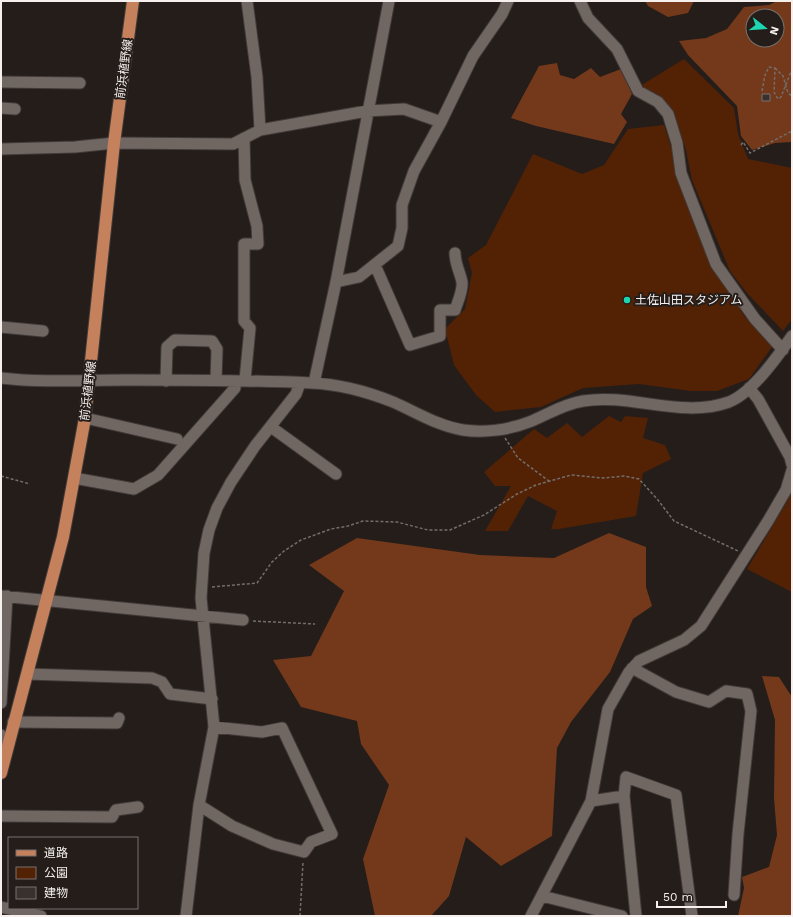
<svg xmlns="http://www.w3.org/2000/svg" width="793" height="917" font-family="'Work Sans','Noto Sans JP',sans-serif">
	<style>
		.green { fill: #532205 }
		.forest { fill: #73391a; fill-rule: evenodd }
		.building { fill: #39312d; stroke: #7b726e }
		.lines { fill: none; stroke-linecap: round; stroke-linejoin: round }
		.minor-casing { stroke: #403a38; stroke-width: 13 }
		.major-casing { stroke: #403a38; stroke-width: 14 }
		.path { stroke: #746e6b; stroke-width: 1.5; stroke-dasharray: 3 2; stroke-linecap: butt }
		.minor { stroke: #706763; stroke-width: 11 }
		.major { stroke: #c5805c; stroke-width: 12 }
		.poi-dot { fill: #1dd5b1; stroke: #241d1a; stroke-width: 1.5 }
		.labels { text-anchor: middle; stroke-width: 4; stroke-linejoin: round; paint-order: stroke }
		.street-label { font-size: 12px; fill: #f5f0ed; stroke: #241d1a }
		.poi-label { font-size: 12px; fill: #f5f0ed; stroke: #241d1a; text-anchor: start }
	</style>
	<rect width="100%" height="100%" fill="#241d1a"/>
	<path class="green" d="M684,59L734,108L738,134L748,159L792,168V319L783,331L747,293L730,271L692,180L686,150L676,120L660,97L640,86Z
		M664,125L706,254L745,317L777,340L749,379L717,391H691L639,384L583,388L541,407L495,412L476,395L454,365L445,329L465,309L472,273L468,258L486,245L533,154L582,174L604,165L628,129Z
		M609,416L621,422L625,416L648,418L643,438L665,445L671,459L643,473L636,516L559,529H551L557,511L528,496L508,531H485L511,486H495L484,472L534,429L547,438L567,423L582,437Z
		M792,488V592L747,569L788,500Z"/>
	<path class="forest" d="M645,1H694L688,13L668,17L648,6Z
		M777,1H792V142L775,143L752,150L741,136L737,106L688,55L679,41L706,38L727,29L744,7L769,5ZM753,16H777V40H753Z
		M557,63L560,75L574,79L591,68L600,77L621,69L632,94L621,114L627,122L614,144L536,126L511,118L539,66Z
		M609,533L646,547V587L652,606L633,619L610,672L571,722L557,748L552,836L501,866L466,837L449,896L431,916H375L363,859L389,785L361,744L357,721L301,707L273,660L311,656L344,591L309,565L357,538L480,555L554,558Z
		M762,676L779,677L792,697V916H738L744,888L742,877L769,867L777,835L774,798L775,720Z"/>
	<path class="building" d="M762,94H770V101H762Z"/>
	<g class="lines">
		<defs>
			<path id="minor" d="M247,1L257,77L260,130
				M580,1L588,18L617,49L638,91L658,102L668,114L677,143L681,173L716,264L755,319L783,350
				M1,82L80,83
				M1,108L15,109
				M244,138L245,180L257,226L258,244H244V321L250,328L245,380
				M1,149L75,147L114,143L233,144L260,130L367,111L404,109L441,122
				M375,265L410,345L440,336V310H455C458,301 463,291 462,282C460,272 455,264 455,253
				M336,282L359,277L398,246L402,228V205L414,171L441,122L473,56L502,14L508,1
				M1,327L43,331
				M1,378C43,383 85,380 127,380C188,380 250,380 311,383C338,384 368,392 393,402C416,412 438,426 463,430C484,433 509,430 529,422C547,415 563,404 583,401C631,393 681,419 729,402C752,393 778,356 792,336
				M166,381L167,347L175,340L212,341L217,349L216,380
				M314,383L336,282L389,1
				M749,388L758,399L790,457L792,465
				M85,418L177,439
				M271,427L336,474
				M74,478L134,489L158,475L235,388V381
				M1,596L243,620
				M632,668L676,692L709,702L726,691L747,694L751,711L738,834L734,895
				M27,674L152,678L162,682L170,694L212,699
				M1,703L7,596
				M13,722L117,723L119,718
				M1,735L2,741L7,749
				M591,801L624,796
				M199,805L232,826L273,844L304,852L311,842L332,834L282,728L262,732L214,727
				M1,816L112,817L116,810L138,807
				M542,896L622,916
				M1,907L41,916
				M186,916L199,805L214,727L201,598L204,553L209,530L217,508L231,482L255,446L296,394L300,383
				M531,916L591,801L608,709L629,672L639,661L684,640L701,626L768,521L786,490L792,470
				M636,916L624,796L626,777L676,795L692,916"/>
			<path id="major" d="M1,773L63,537L85,418L114,143L133,1"/>
		</defs>
		<use href="#minor" class="minor-casing"/>
		<use href="#major" class="major-casing"/>
		<path class="path" d="M775,68L783,76L788,93L792,96
			M762,91L765,75L769,67L775,68L774,92L778,99L781,97L792,69
			M741,145L743,142L750,153L792,131
			M505,438L518,458L549,481
			M1,476L30,484
			M212,587L257,583L272,562L284,551L301,540L331,529L348,526L363,521L397,522L428,530H450L484,515L517,494L536,485L571,475L603,478L624,476L639,479L658,500L674,521L738,551
			M253,621L315,624
			M300,916L303,862"/>
		<use href="#minor" class="minor"/>
		<use href="#major" class="major"/>
	</g>
	<circle class="poi-dot" cx="627" cy="300" r="4"/>
	<g class="labels">
		<g class="street-label">
			<text transform="translate(124 69) rotate(-82)" y="4">前浜植野線</text>
			<text transform="translate(88 391) rotate(-83)" y="4">前浜植野線</text>
		</g>
		<g class="poi-label">
			<text x="635" y="304">土佐山田スタジアム</text>
		</g>
	</g>
	<rect width="793" height="917" fill="none" stroke="#f5f0ed" stroke-width="4"/>
	<rect x="8" y="837" width="130" height="72" fill="#241d1a" stroke="#78716e"/>
	<rect x="16" y="850" width="20" height="6" fill="#c5805c" stroke="#78716e"/>
	<text x="44" y="857" font-size="12" fill="#f5f0ed">道路</text>
	<rect x="16" y="867" width="20" height="12" fill="#532205" stroke="#78716e"/>
	<text x="44" y="877" font-size="12" fill="#f5f0ed">公園</text>
	<rect x="16" y="887" width="20" height="12" fill="#39312d" stroke="#78716e"/>
	<text x="44" y="897" font-size="12" fill="#f5f0ed">建物</text>
	<g transform="translate(765 28) rotate(107)"><circle r="19" fill="#241d1a" stroke="#78716e"/>
	<path d="M0-3L7 15L0 10L-7 15Z" fill="#1dd5b1"/>
	<text y="-6" font-size="11" font-weight="bold" text-anchor="middle" fill="#f5f0ed">N</text>
	</g>
	<path d="M657 901v6h69v-6" fill="none" stroke="#f5f0ed" stroke-width="2"/>
	<text x="663" y="901" font-size="12" fill="#f5f0ed" stroke="#241d1a" stroke-width="3" paint-order="stroke">50 m</text>
</svg>
